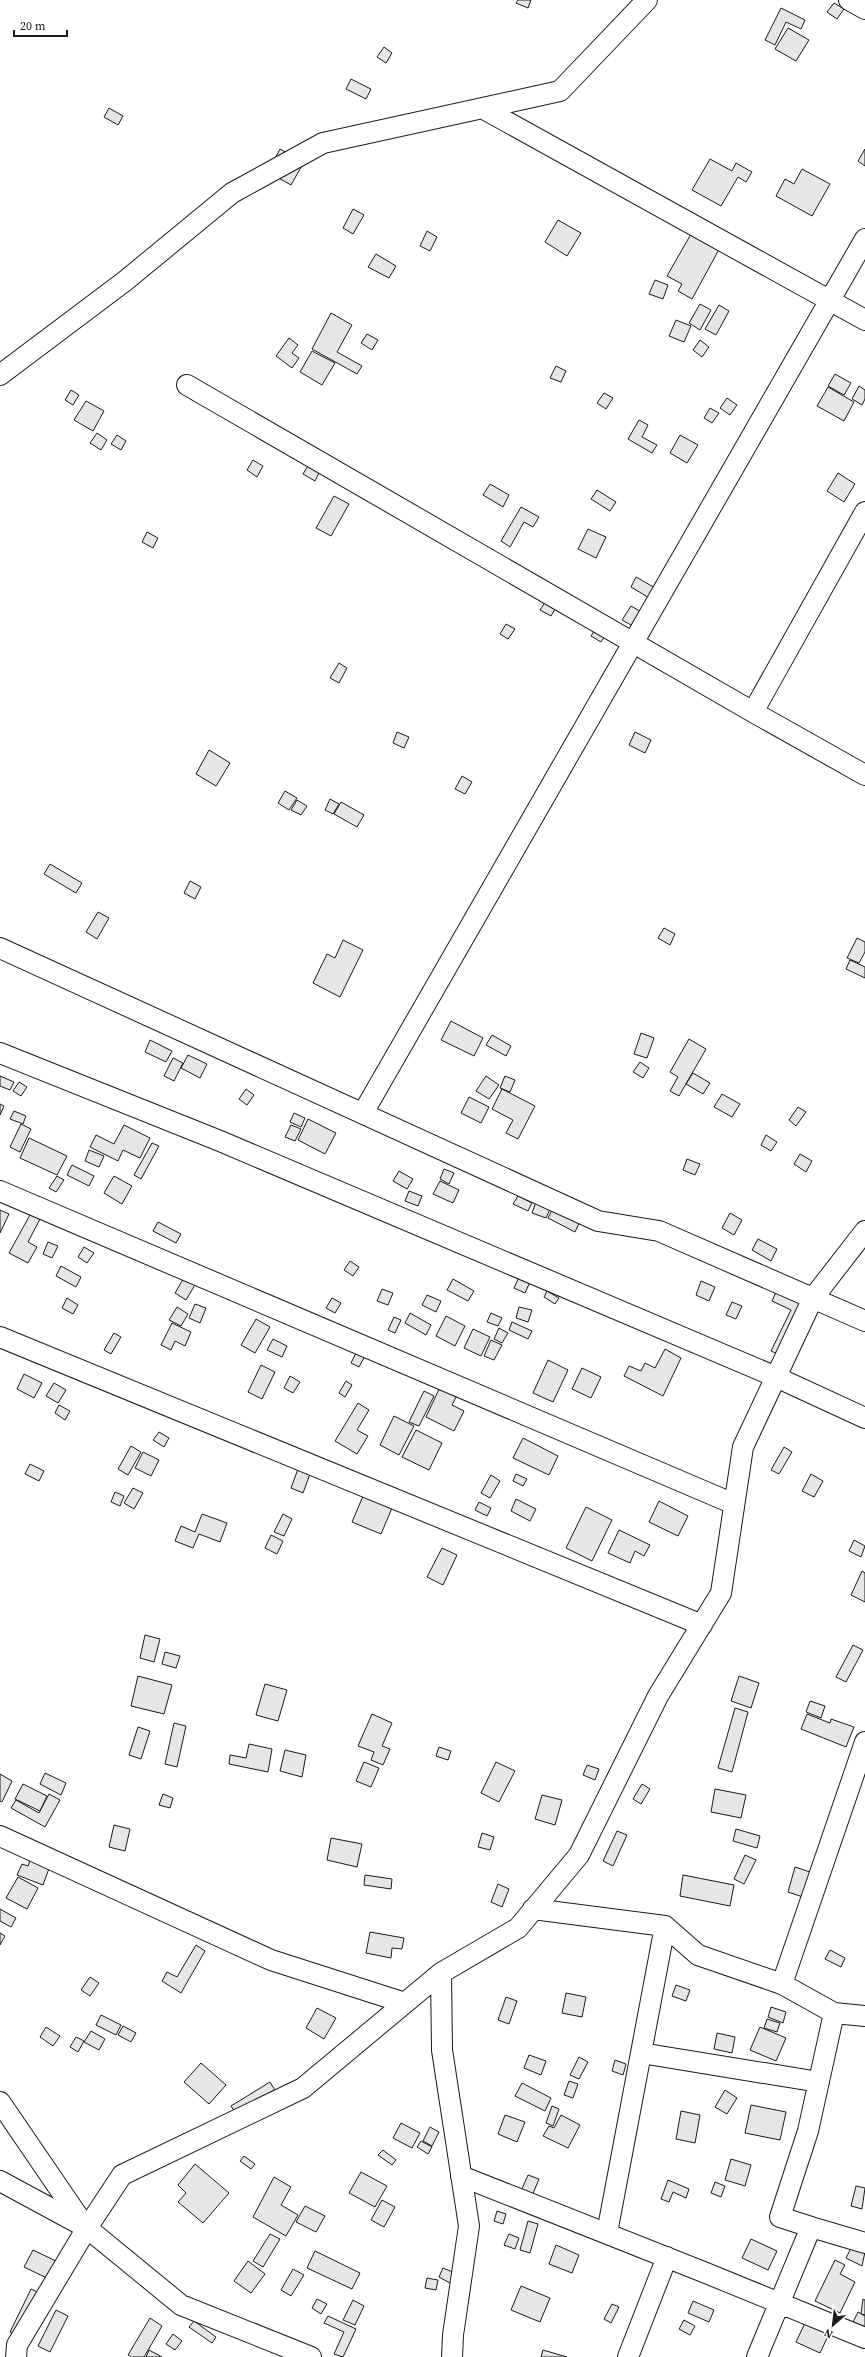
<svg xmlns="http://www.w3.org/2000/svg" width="865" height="2357" font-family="'Source Serif 4',serif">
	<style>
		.building { fill: #e6e6e6; stroke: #1a1a1a }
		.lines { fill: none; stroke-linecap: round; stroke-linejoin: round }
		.minor-casing { stroke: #1a1a1a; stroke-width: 22 }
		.minor { stroke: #fff; stroke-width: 20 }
	</style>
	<rect width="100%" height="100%" fill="#fff"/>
	<path class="building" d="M518,0H531L528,8L516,3Z
		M834,3L844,9L837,19L827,12Z
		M781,8L805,20L801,29L786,22L775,45L765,40Z
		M788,28L809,40L796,61L775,49Z
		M384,47L392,53L386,63L377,57Z
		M351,79L371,89L366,99L346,89Z
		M109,108L123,116L118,125L104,117Z
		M280,149L304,162L291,185L268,172Z
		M865,149V166L858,161Z
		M710,159L732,171L736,163L752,172L746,182L738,177L721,206L692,190Z
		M802,169L830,184L812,216L776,196L785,179L794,184Z
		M353,209L364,215L353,234L343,228Z
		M558,220L581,233L567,256L545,242Z
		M695,227L722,244L692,299L678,291L682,284L667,276Z
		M427,231L437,237L430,251L420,246Z
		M376,254L396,266L389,278L368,267Z
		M655,280L668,285L663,299L649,294Z
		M700,304L711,310L700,330L689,323Z
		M719,305L729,311L716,335L705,329Z
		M331,313L352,325L337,352L362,366L357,374L312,349Z
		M676,320L691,326L684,342L669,336Z
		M367,334L378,340L372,350L361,343Z
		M289,338L298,345L292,353L299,358L292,368L276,356Z
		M700,340L709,347L702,357L693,350Z
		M312,351L335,363L322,385L300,372Z
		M556,366L566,371L561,382L550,378Z
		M835,374L851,383L844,395L828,386Z
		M859,386L865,390V399L862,405L852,399Z
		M828,387L854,402L844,421L817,406Z
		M71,390L79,395L73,405L65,400Z
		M604,393L613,398L606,409L597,403Z
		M727,398L737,405L730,415L720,408Z
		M86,401L104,411L93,431L74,420Z
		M710,408L719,413L712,423L704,418Z
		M639,420L648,425L642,437L657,445L652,453L628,439Z
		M97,433L107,440L101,450L90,443Z
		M117,435L126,441L121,450L111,444Z
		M680,435L698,445L687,463L670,453Z
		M253,460L263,466L257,477L247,470Z
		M309,464L320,471L315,481L303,474Z
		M838,473L855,484L844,502L827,491Z
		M490,484L509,495L503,507L483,495Z
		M597,490L616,502L610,511L591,499Z
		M334,496L349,504L331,536L316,528Z
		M521,507L539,517L533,527L524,522L510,547L501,541Z
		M588,529L606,537L596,558L578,549Z
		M147,532L158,538L153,548L142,542Z
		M636,577L662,592L656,602L631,587Z
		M546,601L556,607L551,616L540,610Z
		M631,606L648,616L640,630L622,620Z
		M506,624L515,629L508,639L500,634Z
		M598,625L608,631L601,642L591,636Z
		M339,663L347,668L339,683L330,678Z
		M397,732L409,737L404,748L393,743Z
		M635,732L651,740L645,753L629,745Z
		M209,750L230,763L216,786L196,774Z
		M462,776L472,782L465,794L455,789Z
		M285,791L297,798L289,810L278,803Z
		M330,799L339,804L333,814L325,810Z
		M297,800L307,806L301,815L291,810Z
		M341,802L364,815L357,827L334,814Z
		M50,864L82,883L76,893L44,874Z
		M190,881L201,887L195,899L184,893Z
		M98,912L109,918L97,939L86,932Z
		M664,928L675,934L670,945L658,938Z
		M857,938L865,942V952L859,963L847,958Z
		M343,940L363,950L340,997L313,983L327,954L335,958Z
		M850,960L865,967V978L846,969Z
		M451,1021L483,1038L474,1056L441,1040Z
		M641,1033L654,1038L647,1058L634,1054Z
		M492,1035L511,1046L506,1056L486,1045Z
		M689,1039L706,1049L679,1096L670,1091L678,1077L670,1072Z
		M150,1040L172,1051L166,1062L145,1052Z
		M188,1055L207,1064L200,1078L181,1068Z
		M173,1058L183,1063L174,1081L164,1076Z
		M640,1062L649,1068L643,1078L633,1072Z
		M693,1073L710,1083L703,1094L686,1084Z
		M0,1076L14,1082L10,1090L0,1086Z
		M486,1076L499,1085L489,1099L476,1091Z
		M505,1076L515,1080L510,1092L500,1088Z
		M19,1082L27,1087L21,1096L13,1091Z
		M246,1089L254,1095L247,1105L239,1099Z
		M502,1089L535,1106L518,1139L506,1133L513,1120L492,1109Z
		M722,1094L740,1104L732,1117L714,1107Z
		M469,1097L489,1107L481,1123L461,1113Z
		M0,1104L4,1106L0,1115Z
		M798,1107L806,1112L796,1126L789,1120Z
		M14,1111L26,1116L23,1124L10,1119Z
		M294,1113L305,1118L301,1127L290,1122Z
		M308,1119L336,1133L325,1154L298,1140Z
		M21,1124L31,1129L20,1152L10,1147Z
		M124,1125L150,1138L140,1158L123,1150L118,1161L90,1147L96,1135L114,1144Z
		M291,1125L301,1129L295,1141L285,1137Z
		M766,1135L777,1142L771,1151L761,1145Z
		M29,1138L67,1156L57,1175L20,1158Z
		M152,1143L159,1146L141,1179L134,1175Z
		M89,1150L104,1156L99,1167L85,1161Z
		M800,1154L812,1161L806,1172L794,1164Z
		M687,1159L700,1164L695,1175L683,1170Z
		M72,1165L94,1176L89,1186L67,1175Z
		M444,1169L454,1173L449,1184L440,1179Z
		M399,1171L413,1179L407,1189L393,1181Z
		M57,1176L64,1180L56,1192L49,1188Z
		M114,1176L132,1186L122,1204L104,1193Z
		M440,1181L459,1190L453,1203L433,1194Z
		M409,1191L422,1196L418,1206L405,1201Z
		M518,1196L532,1203L528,1211L513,1204Z
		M536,1202L551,1207L546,1218L532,1213Z
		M554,1206L581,1219L575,1232L548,1218Z
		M0,1210L9,1214L0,1233Z
		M31,1213L40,1219L28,1242L37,1247L28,1263L9,1253Z
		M730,1213L742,1220L734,1235L722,1228Z
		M158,1222L181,1234L176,1243L153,1231Z
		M758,1239L777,1249L771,1261L752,1250Z
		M48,1242L58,1246L52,1258L43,1254Z
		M84,1247L94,1253L87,1263L78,1257Z
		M350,1261L359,1267L353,1276L344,1270Z
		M61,1266L81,1277L76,1287L56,1276Z
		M188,1271L199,1278L186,1300L175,1293Z
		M519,1277L530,1282L525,1293L514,1288Z
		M453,1279L474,1291L468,1301L447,1290Z
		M701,1281L715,1287L709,1301L696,1295Z
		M382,1289L393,1293L388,1305L377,1301Z
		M547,1291L559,1298L555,1304L544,1297Z
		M776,1292L802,1304L778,1354L771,1351L791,1310L772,1301Z
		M427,1295L441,1301L436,1312L422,1305Z
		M67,1298L78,1305L73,1314L62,1308Z
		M332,1298L341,1303L335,1313L326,1308Z
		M732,1302L742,1306L736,1319L726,1315Z
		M195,1304L206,1308L200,1323L189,1318Z
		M177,1307L188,1314L181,1326L169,1320Z
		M519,1307L532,1310L528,1322L516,1318Z
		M410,1313L431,1325L426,1335L405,1323Z
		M491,1313L502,1318L498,1326L487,1322Z
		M446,1316L465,1326L455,1346L436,1336Z
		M394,1317L401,1320L395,1333L388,1330Z
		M256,1319L270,1327L255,1353L241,1345Z
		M512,1322L532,1331L528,1339L509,1330Z
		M172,1323L191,1332L185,1346L175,1341L171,1350L161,1345Z
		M499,1328L508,1333L502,1343L494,1339Z
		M473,1329L490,1337L481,1356L464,1348Z
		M114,1333L121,1337L111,1354L104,1350Z
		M273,1339L287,1346L282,1357L267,1350Z
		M491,1340L502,1345L494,1360L484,1356Z
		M358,1349L366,1354L359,1367L351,1363Z
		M665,1349L681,1358L663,1396L624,1376L629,1366L641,1371L645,1363L655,1368Z
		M548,1360L568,1370L553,1402L533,1393Z
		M261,1365L275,1372L262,1399L248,1392Z
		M582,1368L601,1377L591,1398L572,1389Z
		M24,1374L42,1383L34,1398L17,1389Z
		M290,1376L300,1382L293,1393L284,1388Z
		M346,1381L352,1385L345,1397L339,1393Z
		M54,1383L66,1390L58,1403L46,1396Z
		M440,1387L457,1395L452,1405L464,1411L454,1431L426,1417Z
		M424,1391L434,1396L419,1426L409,1422Z
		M358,1403L369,1410L357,1430L368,1436L357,1454L335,1441Z
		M59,1405L70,1411L65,1420L55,1413Z
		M394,1416L414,1426L399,1455L380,1445Z
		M416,1430L442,1443L429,1470L402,1457Z
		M159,1432L169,1438L164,1447L153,1440Z
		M523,1438L558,1456L549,1475L513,1458Z
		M131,1446L141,1452L128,1475L118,1469Z
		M784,1447L792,1452L779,1474L771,1470Z
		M143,1452L159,1460L151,1476L135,1468Z
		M302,1458L314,1463L303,1493L291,1488Z
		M30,1464L44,1471L39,1481L25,1474Z
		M516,1474L527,1479L523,1486L513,1481Z
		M811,1474L823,1481L814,1497L802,1491Z
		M491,1475L500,1481L490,1498L481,1493Z
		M133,1488L143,1493L134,1509L124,1503Z
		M115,1492L124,1496L120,1506L111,1502Z
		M363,1496L392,1508L381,1534L352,1522Z
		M516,1499L536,1509L530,1521L511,1511Z
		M659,1501L688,1516L678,1536L649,1522Z
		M479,1502L491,1508L487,1516L475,1510Z
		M586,1507L612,1520L592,1561L566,1548Z
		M202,1514L227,1523L220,1542L199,1534L193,1548L175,1541L181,1526L195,1532Z
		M283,1514L292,1519L284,1536L274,1532Z
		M619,1530L650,1545L644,1556L635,1551L630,1563L608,1553Z
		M271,1535L283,1541L277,1554L265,1548Z
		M854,1540L865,1546L861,1557L849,1551Z
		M442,1548L457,1555L443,1585L427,1577Z
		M862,1571L865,1573V1602L851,1595Z
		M145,1635L160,1639L154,1662L140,1658Z
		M853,1645L863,1650L846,1682L836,1677Z
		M165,1652L180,1656L176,1668L162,1664Z
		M138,1676L172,1685L164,1714L131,1706Z
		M739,1676L759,1683L751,1708L731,1701Z
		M265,1684L287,1690L278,1721L256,1715Z
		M810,1701L825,1706L821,1718L806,1712Z
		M735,1708L748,1712L732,1772L718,1768Z
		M372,1714L392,1723L382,1746L390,1749L383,1765L371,1760L374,1752L358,1746Z
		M807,1714L830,1723L831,1719L854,1727L846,1747L801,1729Z
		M174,1723L186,1726L177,1767L165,1764Z
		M138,1727L150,1731L141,1759L129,1755Z
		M249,1744L272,1749L268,1772L229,1764L230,1755L246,1758Z
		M439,1747L451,1751L448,1760L436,1756Z
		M285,1750L306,1755L302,1777L280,1771Z
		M364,1762L379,1768L371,1787L356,1781Z
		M496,1762L515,1771L499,1802L481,1793Z
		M587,1765L599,1769L595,1780L583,1775Z
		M45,1773L66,1783L61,1795L40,1784Z
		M0,1774L12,1781L2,1802L0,1801Z
		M23,1784L47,1796L40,1811L15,1799Z
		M642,1784L650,1789L641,1804L633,1799Z
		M715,1789L746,1795L741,1818L711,1812Z
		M49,1794L60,1800L45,1827L11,1808L16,1800L39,1813Z
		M163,1794L173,1798L170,1808L159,1805Z
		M542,1795L562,1800L555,1825L535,1819Z
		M114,1825L130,1829L125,1851L109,1847Z
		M736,1829L760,1836L757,1848L733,1841Z
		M617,1831L627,1835L613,1866L603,1861Z
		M482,1833L494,1837L490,1850L478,1847Z
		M331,1838L362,1844L357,1867L327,1860Z
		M32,1855L51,1863L43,1885L17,1875L22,1864L28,1866Z
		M745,1855L756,1860L744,1884L734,1879Z
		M795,1867L810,1872L803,1897L788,1892Z
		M365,1875L392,1879L391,1889L364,1885Z
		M683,1875L734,1885L730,1906L680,1896Z
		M18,1877L38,1888L27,1909L6,1898Z
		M498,1884L509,1889L502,1907L491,1902Z
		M0,1909L16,1918L11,1927L0,1921Z
		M370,1932L404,1938L402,1949L392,1948L391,1958L366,1953Z
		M0,1933L5,1936L0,1945Z
		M196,1945L205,1951L181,1993L162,1981L167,1972L177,1977Z
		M830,1950L845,1958L841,1967L825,1959Z
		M90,1977L99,1983L90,1996L81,1990Z
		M676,1985L690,1990L686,2001L672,1996Z
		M566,1993L586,1997L582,2017L562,2013Z
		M506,1997L517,2001L509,2024L498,2020Z
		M771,2007L786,2012L783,2023L768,2017Z
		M317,2008L336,2018L324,2039L306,2028Z
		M101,2015L121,2025L116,2035L96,2025Z
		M767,2019L780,2023L777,2032L764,2028Z
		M123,2026L136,2033L131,2042L118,2035Z
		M46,2027L60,2036L53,2046L40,2037Z
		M760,2027L786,2038L776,2061L750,2050Z
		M91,2031L105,2039L99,2050L84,2042Z
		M717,2033L735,2037L732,2053L714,2049Z
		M76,2037L84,2041L78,2052L70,2047Z
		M529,2055L546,2061L541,2075L524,2068Z
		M579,2057L588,2062L579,2079L570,2075Z
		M615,2060L626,2064L623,2075L612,2071Z
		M201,2063L226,2085L209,2104L184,2082Z
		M569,2081L578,2084L573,2098L564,2095Z
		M270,2082L276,2092L238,2117L231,2106Z
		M522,2083L551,2098L545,2111L515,2096Z
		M725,2090L737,2098L727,2114L715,2107Z
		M751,2105L786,2112L780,2140L745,2133Z
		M552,2106L559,2109L553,2126L546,2123Z
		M681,2111L700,2115L695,2143L676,2139Z
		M505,2115L525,2122L517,2142L498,2134Z
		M561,2115L580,2125L568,2148L543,2136L549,2126L554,2128Z
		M401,2123L420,2133L412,2148L393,2138Z
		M430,2127L439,2132L432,2146L423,2141Z
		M421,2141L432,2147L428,2154L417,2147Z
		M383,2150L396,2160L392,2165L378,2155Z
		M244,2156L255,2164L251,2169L240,2161Z
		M731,2159L751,2165L745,2186L725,2180Z
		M195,2164L229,2193L203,2223L178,2202L186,2193L178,2185Z
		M361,2172L387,2186L375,2207L349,2193Z
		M528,2175L539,2179L532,2196L521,2191Z
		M274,2177L291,2187L281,2205L298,2215L286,2236L253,2217Z
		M668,2180L689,2189L686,2198L673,2192L669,2202L661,2199Z
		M715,2182L725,2186L721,2197L711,2193Z
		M856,2186L865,2188L862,2209L851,2206Z
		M382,2200L395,2207L384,2227L371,2220Z
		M305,2206L325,2216L316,2232L296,2222Z
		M497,2211L506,2214L503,2224L494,2221Z
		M528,2221L538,2224L530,2253L520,2250Z
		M270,2234L280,2239L263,2267L253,2261Z
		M509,2234L519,2238L515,2249L504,2245Z
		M751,2239L777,2251L768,2270L742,2258Z
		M556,2245L579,2255L572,2273L549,2264Z
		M852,2246L865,2252L862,2266L846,2258Z
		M33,2250L62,2264L53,2281L24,2267Z
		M315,2251L360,2273L352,2289L307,2268Z
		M835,2260L845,2265L840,2274L855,2282L840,2313L815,2301Z
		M248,2261L265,2274L251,2293L234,2281Z
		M443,2268L455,2273L450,2283L439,2277Z
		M293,2269L304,2275L291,2296L281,2290Z
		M427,2278L438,2280L436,2290L425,2288Z
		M521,2286L550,2298L540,2322L511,2310Z
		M31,2289L46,2296L24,2339L10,2332Z
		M317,2299L327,2304L321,2314L312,2308Z
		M863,2299L865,2300V2315L861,2314Z
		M353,2300L364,2306L355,2325L343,2320Z
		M693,2301L714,2310L709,2322L688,2313Z
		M612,2304L619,2307L611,2323L604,2319Z
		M56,2310L68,2316L50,2352L38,2346Z
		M858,2312L865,2316V2328L853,2322Z
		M328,2316L356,2329L343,2357L334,2354L344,2332L324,2323Z
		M150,2318L162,2326L144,2357H131L128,2355Z
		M684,2320L695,2326L690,2335L679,2329Z
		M194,2321L216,2337L212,2343L189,2327Z
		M805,2323L829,2334L820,2353L796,2342Z
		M173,2334L182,2341L175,2350L166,2344Z
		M149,2350L162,2357H146Z
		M543,2350L567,2357H541Z"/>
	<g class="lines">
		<defs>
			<path id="minor" d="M849,0L865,9
				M482,108L865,320
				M0,375L125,281L232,193L323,143L560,91L647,0
				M187,385L753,712L865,775
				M753,712L865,512
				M0,948L598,1221L659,1231L865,1321
				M0,1053L220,1141L776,1377L865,1418
				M363,1113L865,239
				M0,1191L734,1504
				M0,1337L702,1625
				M0,1836L271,1960L405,2003
				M533,1909L665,1926L698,1955L782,1984L834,2013L865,2016
				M782,1984L865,1742
				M641,2053L819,2082
				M0,2102L84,2225
				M461,2176L706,2273L865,2338
				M0,2181L87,2228L181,2305L311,2357
				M811,2227L780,2217L808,2131L834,2013
				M607,2233L665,1926
				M16,2357L17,2345L87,2228L122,2175L303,2088L441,1973
				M452,2357L453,2335L469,2226L442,2050L441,1973L518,1928L579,1855L658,1696L721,1593L743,1447L813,1298L865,1231
				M628,2357L667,2257
				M757,2357L811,2227L865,2243"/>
		</defs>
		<use href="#minor" class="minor-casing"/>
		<use href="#minor" class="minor"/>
	</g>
	<g transform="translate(833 2325) rotate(208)" stroke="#ffffff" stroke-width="3" paint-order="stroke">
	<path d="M0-3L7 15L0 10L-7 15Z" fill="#1a1a1a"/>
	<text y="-6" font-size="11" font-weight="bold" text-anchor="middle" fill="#1a1a1a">N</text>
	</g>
	<path d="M14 30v6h53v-6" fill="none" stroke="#1a1a1a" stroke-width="2"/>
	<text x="20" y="30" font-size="12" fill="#1a1a1a" stroke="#ffffff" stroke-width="3" paint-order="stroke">20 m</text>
</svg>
